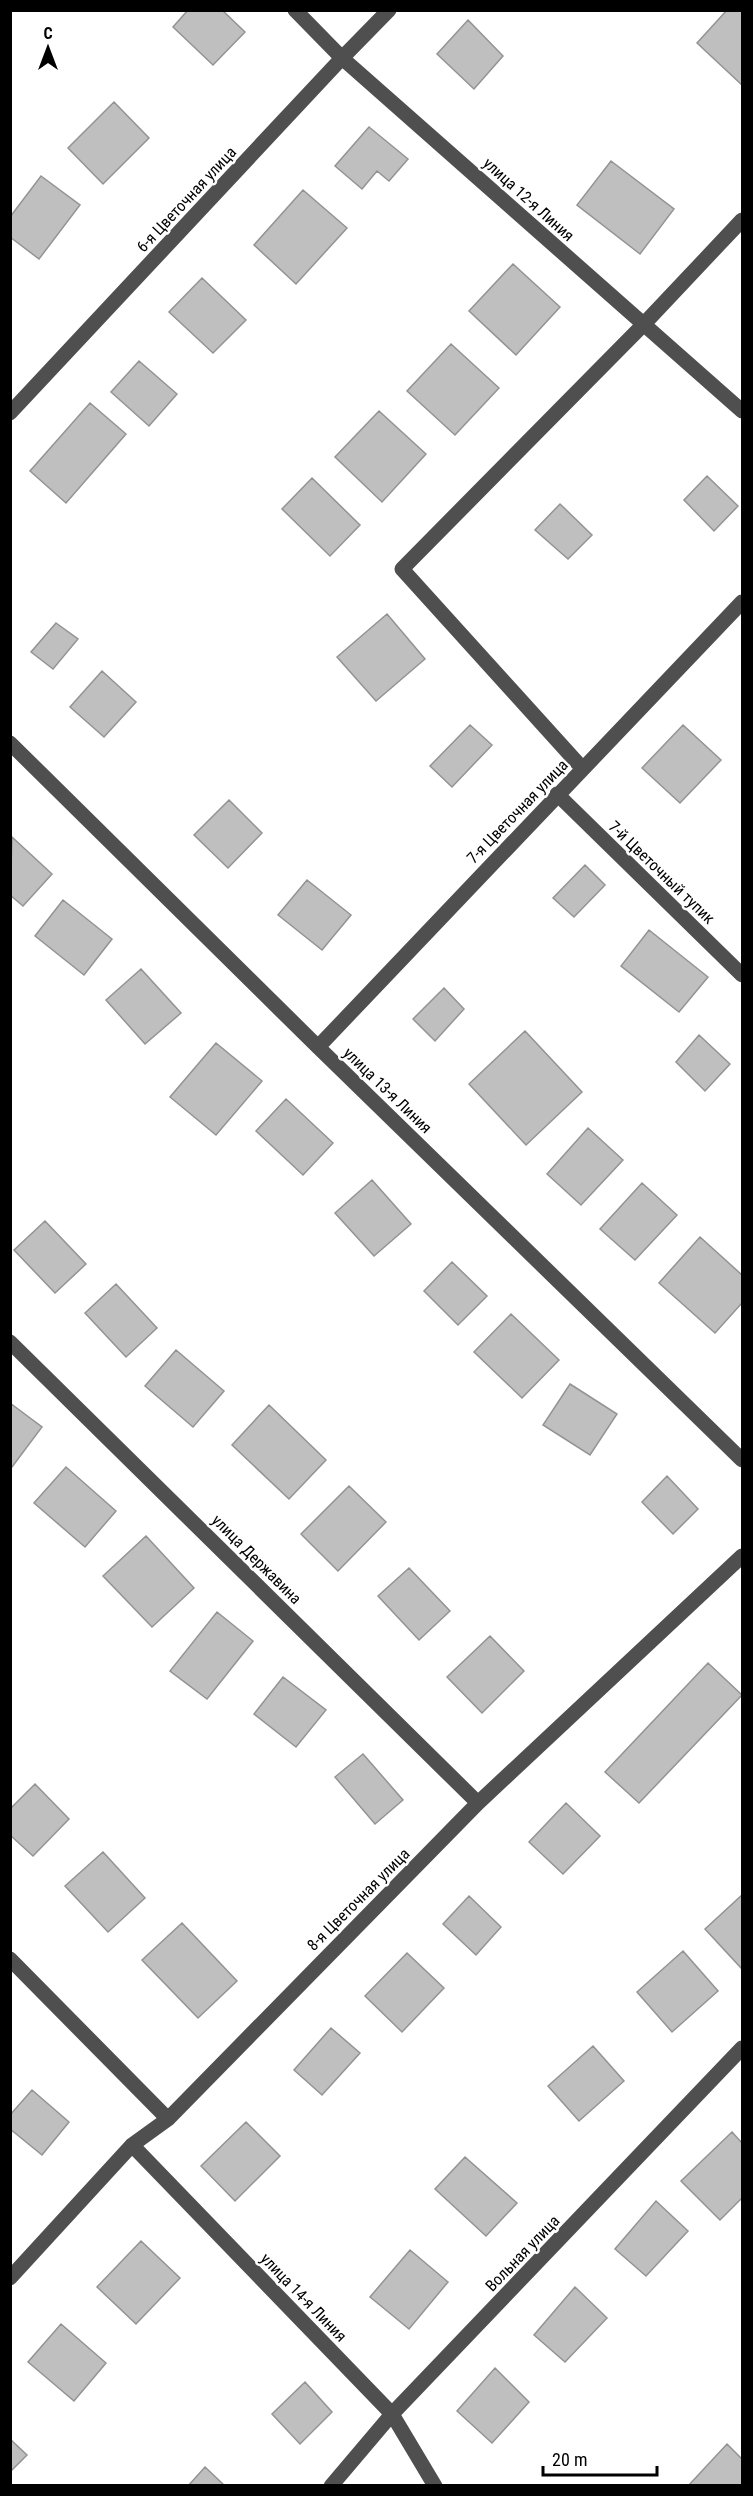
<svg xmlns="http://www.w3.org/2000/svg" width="753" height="2496" font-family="'Roboto Condensed',sans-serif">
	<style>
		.building { fill: #bfbfbf; stroke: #939393; stroke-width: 1.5 }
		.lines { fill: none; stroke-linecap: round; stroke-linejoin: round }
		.minor { stroke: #4f4f4f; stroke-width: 15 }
		.labels { text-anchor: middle; stroke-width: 5; stroke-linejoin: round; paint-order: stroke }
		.street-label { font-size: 16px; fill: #000; stroke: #fff }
	</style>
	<rect width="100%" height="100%" fill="#fff"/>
	<path class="building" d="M188,10H222L245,32L213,65L173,27Z
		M727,10L742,11V85L697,43Z
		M468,20L503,56L474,89L437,54Z
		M114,102L149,138L103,184L68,148Z
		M369,127L408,159L389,181L377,171L362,189L335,166Z
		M611,161L674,209L640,254L577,205Z
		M41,176L80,205L39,259L10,237V217Z
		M303,190L347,228L296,284L254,245Z
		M513,264L560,307L516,355L469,311Z
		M202,278L246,320L213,353L169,312Z
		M451,344L499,388L455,435L407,391Z
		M139,361L177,394L149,426L111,392Z
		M90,403L126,434L66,503L30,471Z
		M379,411L426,454L382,502L335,457Z
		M707,476L738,506L714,531L684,500Z
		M312,478L360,525L330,556L282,509Z
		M560,504L592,535L568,559L535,530Z
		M387,614L425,659L376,701L337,657Z
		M56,623L78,639L53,669L31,652Z
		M102,671L136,702L104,737L70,707Z
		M470,725L492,745L452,787L430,766Z
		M683,725L721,760L680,803L642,768Z
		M229,800L262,833L228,868L194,835Z
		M12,837L52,874L23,906L10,895Z
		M585,865L605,885L574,917L553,898Z
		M307,880L351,915L322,950L278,915Z
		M63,900L112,939L84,975L35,936Z
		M649,930L708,977L679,1012L621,966Z
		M141,969L181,1013L145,1044L106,1000Z
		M444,988L464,1009L435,1041L413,1019Z
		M525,1031L582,1092L526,1145L469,1084Z
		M699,1035L730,1064L705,1091L676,1062Z
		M216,1043L262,1081L216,1135L170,1097Z
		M286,1099L333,1143L303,1175L256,1131Z
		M588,1128L623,1160L581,1205L547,1174Z
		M372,1180L411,1224L374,1256L335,1213Z
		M642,1183L677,1215L635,1260L600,1229Z
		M45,1221L86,1264L55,1293L14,1250Z
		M700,1237L742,1275V1303L715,1333L659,1283Z
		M452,1262L487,1296L458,1325L424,1291Z
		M116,1284L157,1328L126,1357L85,1313Z
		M511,1314L559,1360L522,1398L474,1352Z
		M176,1350L224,1391L193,1427L145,1386Z
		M570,1384L617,1414L590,1455L543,1425Z
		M10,1403L42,1427L12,1467H10Z
		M269,1405L326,1460L289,1499L232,1445Z
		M66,1467L116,1511L85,1547L34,1503Z
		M667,1476L698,1509L673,1534L642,1502Z
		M349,1486L386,1522L338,1571L301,1534Z
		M146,1536L194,1588L152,1627L103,1576Z
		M409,1568L450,1611L419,1640L378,1596Z
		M217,1612L253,1641L207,1699L170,1671Z
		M490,1636L524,1671L482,1713L447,1677Z
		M708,1663L742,1695L639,1803L605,1772Z
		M283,1677L326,1710L296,1747L254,1714Z
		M363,1754L403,1800L375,1824L335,1777Z
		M35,1784L69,1819L33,1856L10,1835V1809Z
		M566,1803L600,1836L563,1874L529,1842Z
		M103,1852L145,1898L108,1932L65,1886Z
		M742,1895V1969L705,1929Z
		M469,1896L501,1927L476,1955L443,1924Z
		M182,1923L237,1981L198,2018L142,1960Z
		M683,1951L718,1991L672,2032L637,1992Z
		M407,1953L444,1988L402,2032L365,1996Z
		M331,2028L360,2053L322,2095L294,2070Z
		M593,2046L624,2081L579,2121L548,2086Z
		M32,2090L69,2122L42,2155L10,2129V2115Z
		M246,2122L280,2156L235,2201L201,2166Z
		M732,2132L742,2143V2198L720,2220L681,2181Z
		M465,2157L517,2203L486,2236L435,2189Z
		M656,2201L688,2231L646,2276L615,2249Z
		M141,2241L180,2278L136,2324L97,2287Z
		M410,2250L448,2282L409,2329L370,2297Z
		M575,2287L607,2318L565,2362L534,2335Z
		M61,2324L106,2363L74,2401L28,2362Z
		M495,2368L529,2402L492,2443L457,2411Z
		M305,2382L332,2412L300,2444L272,2414Z
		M10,2439L27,2455L10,2472Z
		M727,2444L742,2459V2486H688Z
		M205,2467L225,2486H188Z"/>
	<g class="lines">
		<path class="minor" d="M295,10L342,58L742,411
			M10,413L342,58L389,10
			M10,743L318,1047L742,1460
			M583,769L402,569L643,325L742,220
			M557,794L742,975
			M318,1047L742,602
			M10,1342L478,1803
			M10,1959L168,2119
			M132,2145L392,2414L435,2486
			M10,2278L132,2145L168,2119L478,1803L742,1556
			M331,2486L392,2414L742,2048"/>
	</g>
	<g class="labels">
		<g class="street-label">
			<text transform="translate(186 199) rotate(-47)" y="6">6-я Цветочная улица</text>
			<text transform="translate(529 199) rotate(42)" y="6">улица 12-я Линия</text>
			<text transform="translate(517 811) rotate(-46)" y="6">7-я Цветочная улица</text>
			<text transform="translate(662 872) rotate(44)" y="6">7-й Цветочный тупик</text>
			<text transform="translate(388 1090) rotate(44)" y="6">улица 13-я Линия</text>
			<text transform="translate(257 1559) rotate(45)" y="6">улица Державина</text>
			<text transform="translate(358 1899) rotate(-45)" y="6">8-я Цветочная улица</text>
			<text transform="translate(522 2253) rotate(-46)" y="6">Вольная улица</text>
			<text transform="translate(304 2297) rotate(46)" y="6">улица 14-я Линия</text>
		</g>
	</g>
	<rect width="753" height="2496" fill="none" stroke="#000000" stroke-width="24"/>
	<g transform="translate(48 48)" stroke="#ffffff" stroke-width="4.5" paint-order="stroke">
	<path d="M0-4.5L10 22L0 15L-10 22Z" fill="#000000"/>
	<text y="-9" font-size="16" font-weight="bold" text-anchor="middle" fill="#000000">С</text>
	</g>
	<path d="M543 2466v9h114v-9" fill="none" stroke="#000000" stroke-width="3"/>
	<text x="552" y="2466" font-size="18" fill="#000000" stroke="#ffffff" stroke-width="4.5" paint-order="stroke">20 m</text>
</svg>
